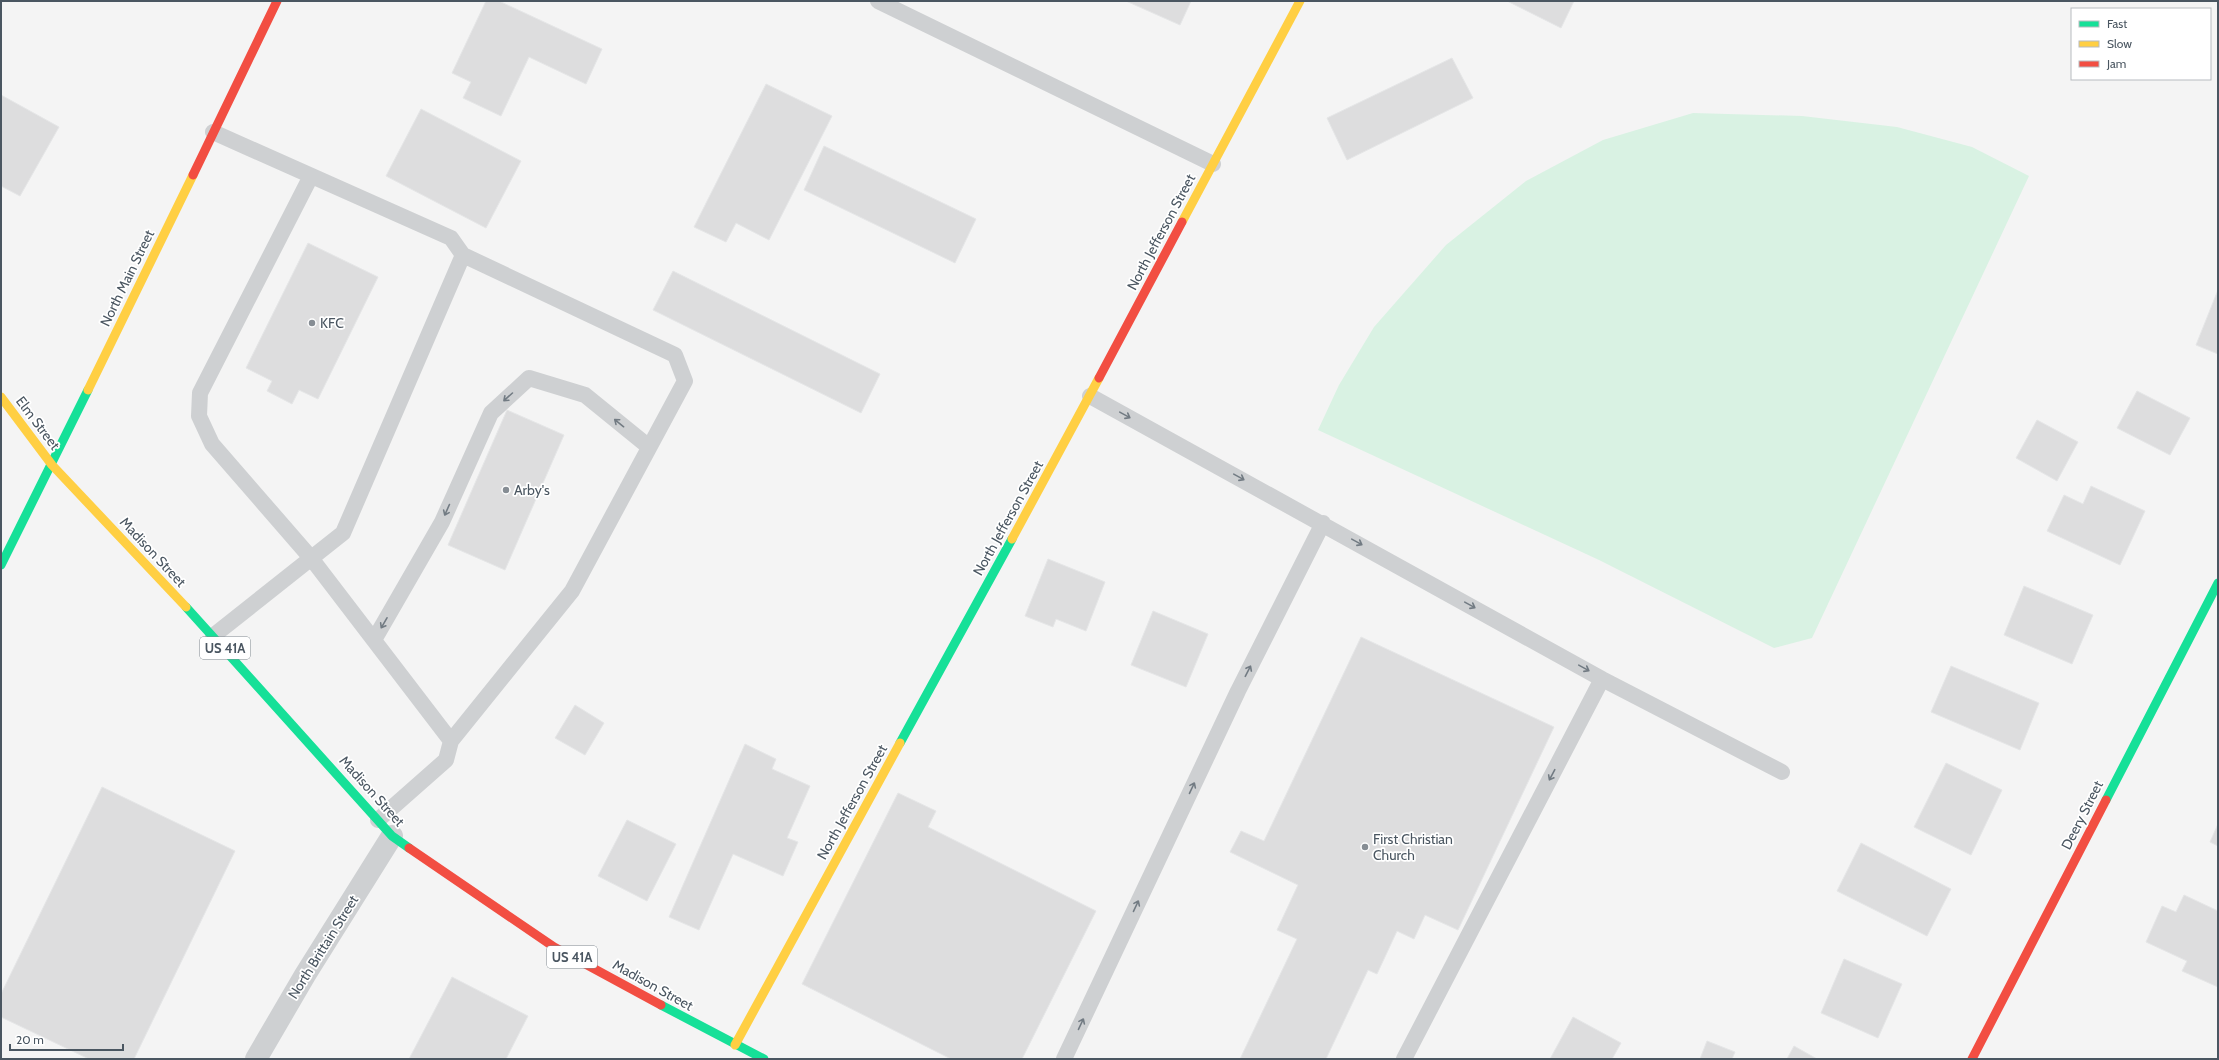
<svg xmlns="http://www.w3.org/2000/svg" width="2219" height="1060" font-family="Cabin,sans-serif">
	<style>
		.green { fill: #d9f2e3 }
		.building { fill: #ddddde; stroke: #e5e6e7 }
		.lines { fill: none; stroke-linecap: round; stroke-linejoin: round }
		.lane { stroke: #ced0d2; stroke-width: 16 }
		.street { stroke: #ced0d2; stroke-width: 22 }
		.fast { stroke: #16e098; stroke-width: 9 }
		.slow { stroke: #ffcf43; stroke-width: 9 }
		.jam { stroke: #f24e42; stroke-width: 9 }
		.oneway { stroke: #727b83 }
		.poi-dot { fill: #868d94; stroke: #fff; stroke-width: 1.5 }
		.labels { text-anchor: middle; stroke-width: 3.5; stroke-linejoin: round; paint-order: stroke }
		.shield { fill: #fff; stroke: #808990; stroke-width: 1 }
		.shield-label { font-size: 13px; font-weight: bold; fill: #4a5661 }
		.street-label { font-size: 14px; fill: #4a5661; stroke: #fff }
		.poi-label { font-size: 14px; fill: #4a5661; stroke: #fff; text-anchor: start }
	</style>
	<rect width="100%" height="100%" fill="#f4f4f4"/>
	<path class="green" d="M1693,113L1802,116L1897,127L1972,147L2029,176L1812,638L1774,648L1599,560L1318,430L1339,385L1374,327L1446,245L1526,181L1603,140Z"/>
	<path class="building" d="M486,1H499L602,49L586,84L529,57L501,116L463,98L471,82L452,73Z
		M1126,1H1191L1180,25Z
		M1507,1H1574L1561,28Z
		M1452,58L1473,98L1347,160L1327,118Z
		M766,84L832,116L769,240L736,223L726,242L694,227Z
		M1,95L59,127L20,196L1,186Z
		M421,109L521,161L486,228L386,176Z
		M824,146L976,219L955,263L804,190Z
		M308,243L378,277L318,399L299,390L292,404L267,391L272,381L246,368Z
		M673,271L880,374L861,413L653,310Z
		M2218,290V354L2196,345Z
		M2137,391L2190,418L2170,455L2117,428Z
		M507,410L564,435L505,570L448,545Z
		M2037,420L2078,442L2057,481L2016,458Z
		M2091,486L2145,511L2120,565L2047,531L2064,495L2083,504Z
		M1048,559L1105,582L1086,631L1056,619L1053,627L1025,616Z
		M2024,586L2093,615L2072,664L2004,635Z
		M1153,611L1208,634L1186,687L1131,665Z
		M1361,637L1554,727L1458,930L1425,915L1414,939L1397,931L1377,974L1368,970L1326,1059H1240L1297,939L1277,930L1298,885L1230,852L1241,831L1264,841Z
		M1951,666L2039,703L2020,750L1931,712Z
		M575,705L604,723L585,755L555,738Z
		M745,744L776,759L772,769L810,786L787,838L798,842L783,876L733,854L699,930L669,917Z
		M1946,763L2002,790L1971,855L1914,827Z
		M102,787L235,851L134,1059H89L1,1017V994Z
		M898,793L936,811L928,827L1096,911L1022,1059H951L802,984Z
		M627,820L676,844L647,901L598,876Z
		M2218,824V846L2210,842Z
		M1861,843L1951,889L1927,936L1837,891Z
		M2184,895L2218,911V987L2182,971L2187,961L2146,942L2162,906L2176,912Z
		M1844,959L1902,984L1878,1038L1821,1013Z
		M452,977L528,1016L506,1059H409Z
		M1573,1017L1621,1043L1612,1059H1550Z
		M1707,1041L1735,1052L1732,1059H1700Z
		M1794,1046L1817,1059H1787Z"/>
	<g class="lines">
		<path class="lane" d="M878,1L1213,164
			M311,176L200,393L199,416L212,444L311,558L451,741L446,760L378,820
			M1090,396L1602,679L1404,1059
			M213,636L343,533L463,255L451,238L213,132
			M374,640L442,522L491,413L529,378L585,395L649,447
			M1602,679L1782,772
			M451,741L572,591L685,381L675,355L463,255
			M1064,1059L1238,691L1323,523"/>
		<path class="street" d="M256,1059L305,975L392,836"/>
		<path class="fast" d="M1,565L88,390
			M186,607L392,836L409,848
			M900,743L1012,539
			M2106,800L2218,583
			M661,1005L764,1059"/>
		<path class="slow" d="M1182,222L1300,1
			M88,390L193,175
			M1,397L52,465L186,607
			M1012,539L1099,378
			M735,1045L900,743"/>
		<path class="jam" d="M193,175L277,1
			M1099,378L1182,222
			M409,848L554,947L661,1005
			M1972,1059L2106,800"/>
	</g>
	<defs><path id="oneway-shaft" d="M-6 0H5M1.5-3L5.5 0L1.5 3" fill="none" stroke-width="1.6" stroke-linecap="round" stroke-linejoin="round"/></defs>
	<g class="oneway">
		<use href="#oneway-shaft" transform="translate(508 397) rotate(138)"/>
		<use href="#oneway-shaft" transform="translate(1125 415) rotate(29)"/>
		<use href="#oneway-shaft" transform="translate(619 423) rotate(-141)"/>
		<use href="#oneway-shaft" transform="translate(1239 477) rotate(29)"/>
		<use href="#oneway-shaft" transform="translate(447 510) rotate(114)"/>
		<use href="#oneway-shaft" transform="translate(1357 542) rotate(29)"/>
		<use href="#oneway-shaft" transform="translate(1470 605) rotate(29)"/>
		<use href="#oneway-shaft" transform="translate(384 623) rotate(120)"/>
		<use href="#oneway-shaft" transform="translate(1584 668) rotate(29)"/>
		<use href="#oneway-shaft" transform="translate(1248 671) rotate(-63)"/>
		<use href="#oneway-shaft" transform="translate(1552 775) rotate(118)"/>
		<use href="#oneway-shaft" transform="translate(1192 788) rotate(-65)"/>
		<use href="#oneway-shaft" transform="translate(1136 906) rotate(-65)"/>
		<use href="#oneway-shaft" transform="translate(1081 1024) rotate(-65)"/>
	</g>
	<g class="poi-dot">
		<circle cx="312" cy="323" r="4"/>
		<circle cx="506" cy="490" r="4"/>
		<circle cx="1365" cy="847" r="4"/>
	</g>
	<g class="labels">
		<g class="shield">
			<rect x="200" y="637" width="50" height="22" rx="3"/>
			<rect x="547" y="946" width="50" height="22" rx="3"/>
		</g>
		<g class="shield-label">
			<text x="225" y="653">US 41A</text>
			<text x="572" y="962">US 41A</text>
		</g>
		<g class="street-label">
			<text transform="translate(1161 232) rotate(-62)" y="5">North Jefferson Street</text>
			<text transform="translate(127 278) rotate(-64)" y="5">North Main Street</text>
			<text transform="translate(38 423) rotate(53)" y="5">Elm Street</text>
			<text transform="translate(1008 518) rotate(-61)" y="5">North Jefferson Street</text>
			<text transform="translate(153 552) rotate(47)" y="5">Madison Street</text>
			<text transform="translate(372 791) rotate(48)" y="5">Madison Street</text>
			<text transform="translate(852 802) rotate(-61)" y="5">North Jefferson Street</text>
			<text transform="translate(2082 815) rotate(-63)" y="5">Deery Street</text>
			<text transform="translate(323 947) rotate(-58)" y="5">North Brittain Street</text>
			<text transform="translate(653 985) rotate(29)" y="5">Madison Street</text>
		</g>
		<g class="poi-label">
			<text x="320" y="328">KFC</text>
			<text x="514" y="495">Arby's</text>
			<text x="1373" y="844">First Christian<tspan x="1373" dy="16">Church</tspan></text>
		</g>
	</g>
	<rect width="2219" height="1060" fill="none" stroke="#4a5661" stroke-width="4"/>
	<rect x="2071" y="8" width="140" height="72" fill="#ffffff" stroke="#b7bbc0"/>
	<rect x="2079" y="21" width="20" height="6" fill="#16e098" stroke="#b7bbc0"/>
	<text x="2107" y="28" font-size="12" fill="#4a5661">Fast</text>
	<rect x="2079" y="41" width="20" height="6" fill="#ffcf43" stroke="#b7bbc0"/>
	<text x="2107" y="48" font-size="12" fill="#4a5661">Slow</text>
	<rect x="2079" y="61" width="20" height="6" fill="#f24e42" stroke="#b7bbc0"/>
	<text x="2107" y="68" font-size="12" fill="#4a5661">Jam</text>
	<path d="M10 1044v6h113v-6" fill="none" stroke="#4a5661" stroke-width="2"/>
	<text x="16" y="1044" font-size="12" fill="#4a5661" stroke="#ffffff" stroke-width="3" paint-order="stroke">20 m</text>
</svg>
